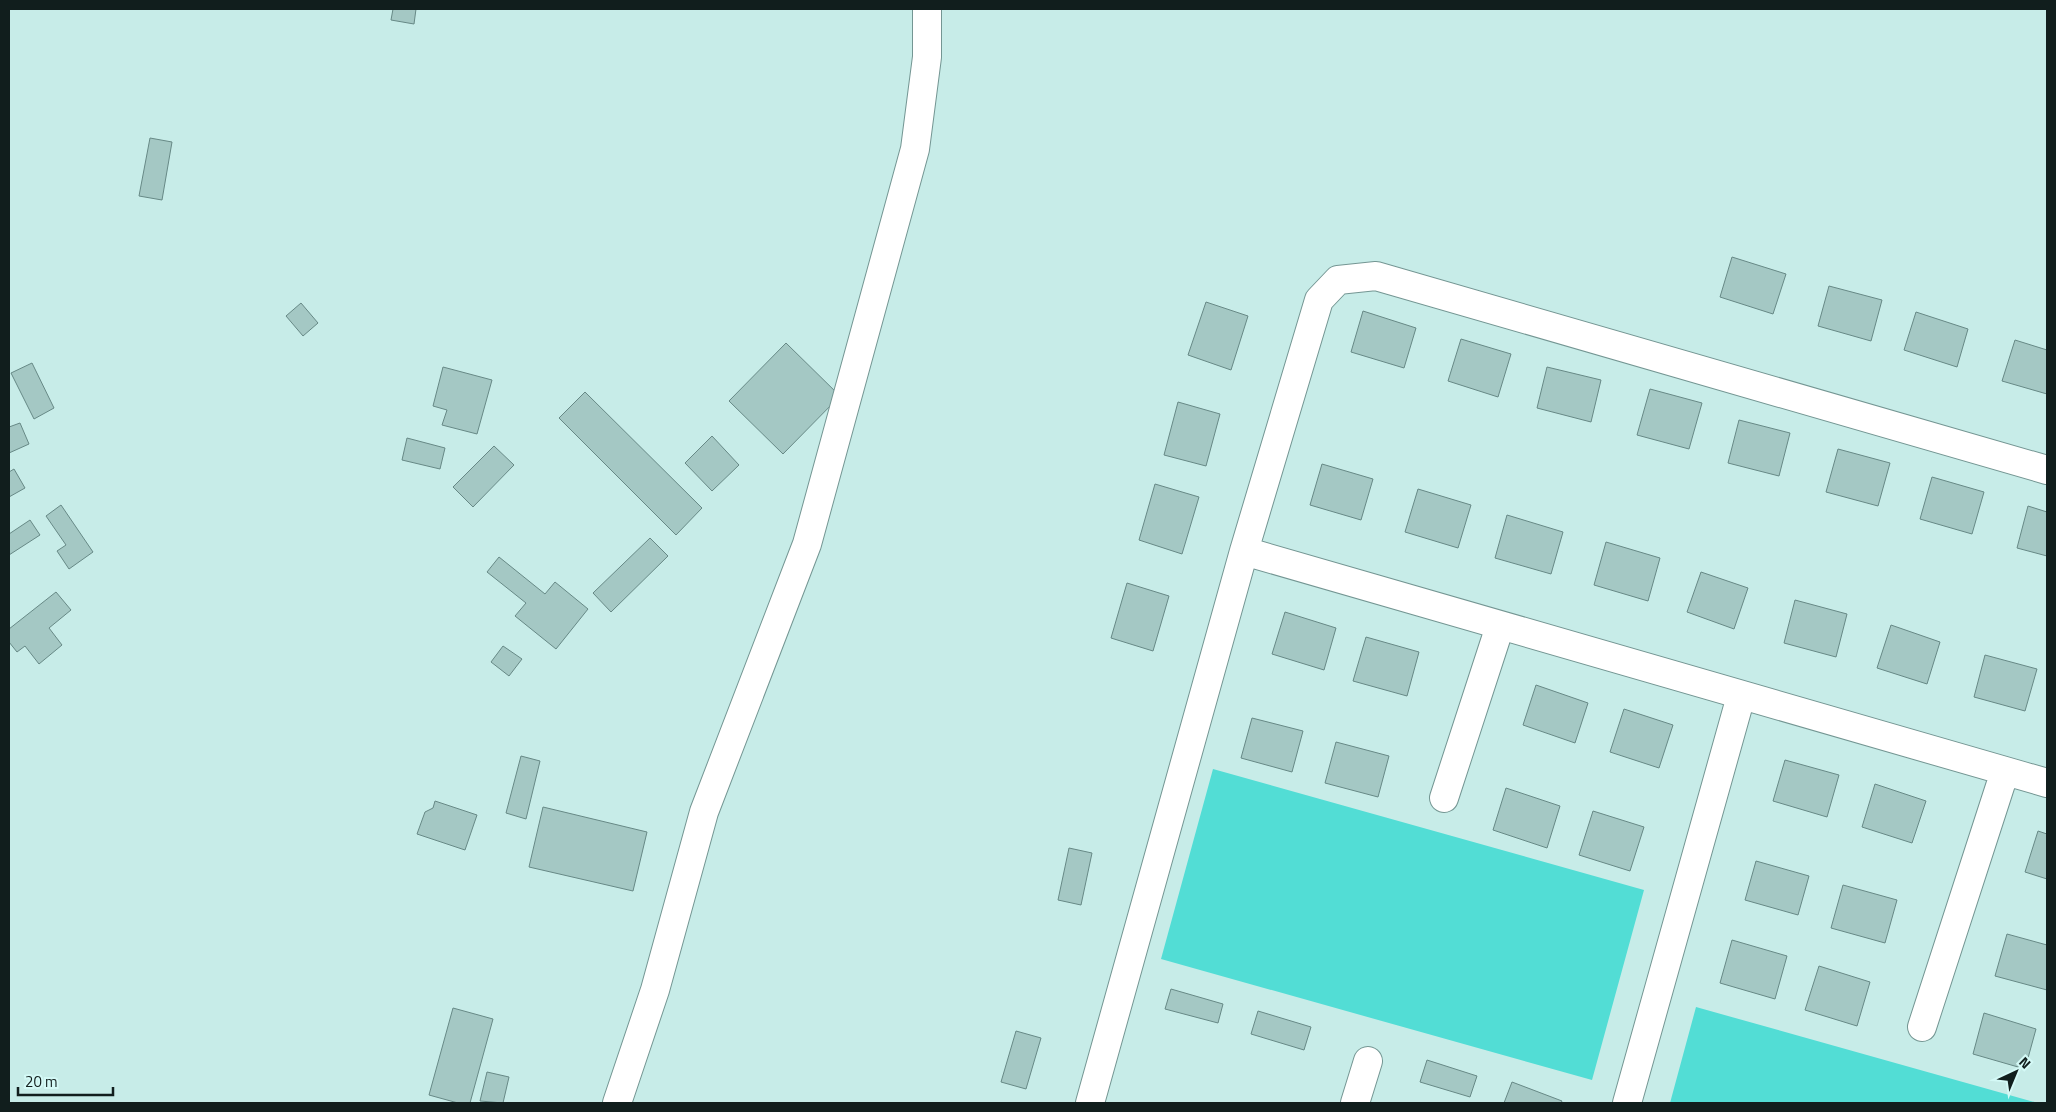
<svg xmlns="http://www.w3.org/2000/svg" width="2056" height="1112" font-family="'Titillium Web',sans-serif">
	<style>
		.green { fill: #52ddd5 }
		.building { fill: #a4c8c4; stroke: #678986 }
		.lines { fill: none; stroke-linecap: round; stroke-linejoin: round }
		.minor-casing { stroke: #749693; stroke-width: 30 }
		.minor { stroke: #fff; stroke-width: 28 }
	</style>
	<rect width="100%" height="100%" fill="#c7ece8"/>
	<path class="green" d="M1213,769L1644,890L1592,1080L1161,959Z
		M1696,1007L2038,1103H1670Z"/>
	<path class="building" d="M393,9H416L414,24L391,20Z
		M150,138L172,142L162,200L139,196Z
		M1732,257L1786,274L1773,314L1720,297Z
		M1829,286L1882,300L1871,341L1818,326Z
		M1206,302L1248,316L1231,370L1188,355Z
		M301,303L318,323L303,336L286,316Z
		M1363,311L1416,328L1404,368L1351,352Z
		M1916,312L1968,329L1957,367L1904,350Z
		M1461,339L1511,354L1498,397L1448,381Z
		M2015,340L2047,350V394L2002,381Z
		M786,343L840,396L783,454L729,401Z
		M32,363L54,408L34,419L11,373Z
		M443,367L492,380L477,434L442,425L447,410L433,406Z
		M1547,367L1601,380L1591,422L1537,408Z
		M1650,389L1702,403L1689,449L1637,435Z
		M585,392L702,508L676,535L559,418Z
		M1178,402L1220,414L1206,466L1164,455Z
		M1739,420L1790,433L1779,476L1728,463Z
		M20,423L29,444L9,453V427Z
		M712,436L739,465L712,491L685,463Z
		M407,438L445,448L440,469L402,460Z
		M494,446L514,465L473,507L453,487Z
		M1838,449L1890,463L1878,506L1826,492Z
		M1322,464L1373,479L1361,520L1310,505Z
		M14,469L25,488L9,497V472Z
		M1932,477L1984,492L1972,534L1920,519Z
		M1155,484L1199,497L1182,554L1139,540Z
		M1418,489L1471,505L1458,548L1405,532Z
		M61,505L93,552L69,569L57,551L66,545L46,516Z
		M2028,506L2047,512V556L2017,548Z
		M1507,515L1563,532L1551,574L1495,558Z
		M30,520L40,535L9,555V534Z
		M650,538L668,556L611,612L593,593Z
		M1606,542L1660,558L1648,601L1594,585Z
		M499,557L545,594L555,582L588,609L556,649L515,616L526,603L487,572Z
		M1701,572L1748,588L1734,629L1687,612Z
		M1127,583L1169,596L1153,651L1111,638Z
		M56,592L71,610L49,628L62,645L39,664L25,646L17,652L9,642V629Z
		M1795,600L1847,614L1836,657L1784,643Z
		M1285,612L1336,628L1324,670L1272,654Z
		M1891,625L1940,642L1927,684L1877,668Z
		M1366,637L1419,652L1407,696L1353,681Z
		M503,646L522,659L509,676L491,662Z
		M1985,655L2037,669L2025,711L1974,697Z
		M1536,685L1588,703L1575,743L1523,725Z
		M1624,709L1673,725L1659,768L1610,752Z
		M1252,718L1303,731L1292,772L1241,758Z
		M1336,742L1389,756L1378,797L1325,783Z
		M521,756L540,761L526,819L506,813Z
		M1785,760L1839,775L1827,817L1773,801Z
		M1875,784L1926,801L1912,843L1862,827Z
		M1506,788L1560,806L1547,848L1493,830Z
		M435,801L477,815L465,850L417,834L425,812L433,808Z
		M543,807L647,832L633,891L529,867Z
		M1593,811L1644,827L1630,871L1579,855Z
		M2038,831L2047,834V879L2025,872Z
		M1069,848L1092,853L1081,905L1058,900Z
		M1756,861L1809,876L1798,915L1745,900Z
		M1843,885L1897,900L1885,943L1831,928Z
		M2007,934L2047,945V990L1995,976Z
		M1732,940L1787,956L1775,999L1720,983Z
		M1819,966L1870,982L1857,1026L1805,1010Z
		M1171,989L1223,1004L1218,1023L1165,1009Z
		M453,1008L493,1019L470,1103H458L429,1095Z
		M1258,1011L1311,1027L1304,1050L1251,1034Z
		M1984,1013L2036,1029L2025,1069L1973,1054Z
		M1016,1031L1041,1038L1026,1089L1001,1082Z
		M1427,1060L1477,1076L1470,1097L1420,1082Z
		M487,1072L509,1077L503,1103L480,1101Z
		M1512,1082L1562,1101L1561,1103H1504Z"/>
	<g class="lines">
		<defs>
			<path id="minor" d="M1244,551L2047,783
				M1444,798L1500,626
				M1922,1027L2005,771
				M617,1103L655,990L704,812L807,544L915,149L927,57V9
				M1090,1103L1244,551L1319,300L1338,280L1376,276L2047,470
				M1355,1103L1368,1061
				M1627,1103L1741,696"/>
		</defs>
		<use href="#minor" class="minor-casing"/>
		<use href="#minor" class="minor"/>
	</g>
	<rect width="2056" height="1112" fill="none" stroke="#111e1d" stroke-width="20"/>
	<g transform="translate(2016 1072) rotate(44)" stroke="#d4f9f6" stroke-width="4" paint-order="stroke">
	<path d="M0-4L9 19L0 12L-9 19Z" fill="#111e1d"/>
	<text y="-8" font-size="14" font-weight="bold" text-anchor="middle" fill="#111e1d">N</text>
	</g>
	<path d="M18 1087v8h95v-8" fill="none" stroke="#111e1d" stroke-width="2.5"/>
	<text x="25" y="1087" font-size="15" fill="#111e1d" stroke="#d4f9f6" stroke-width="4" paint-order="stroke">20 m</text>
</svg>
